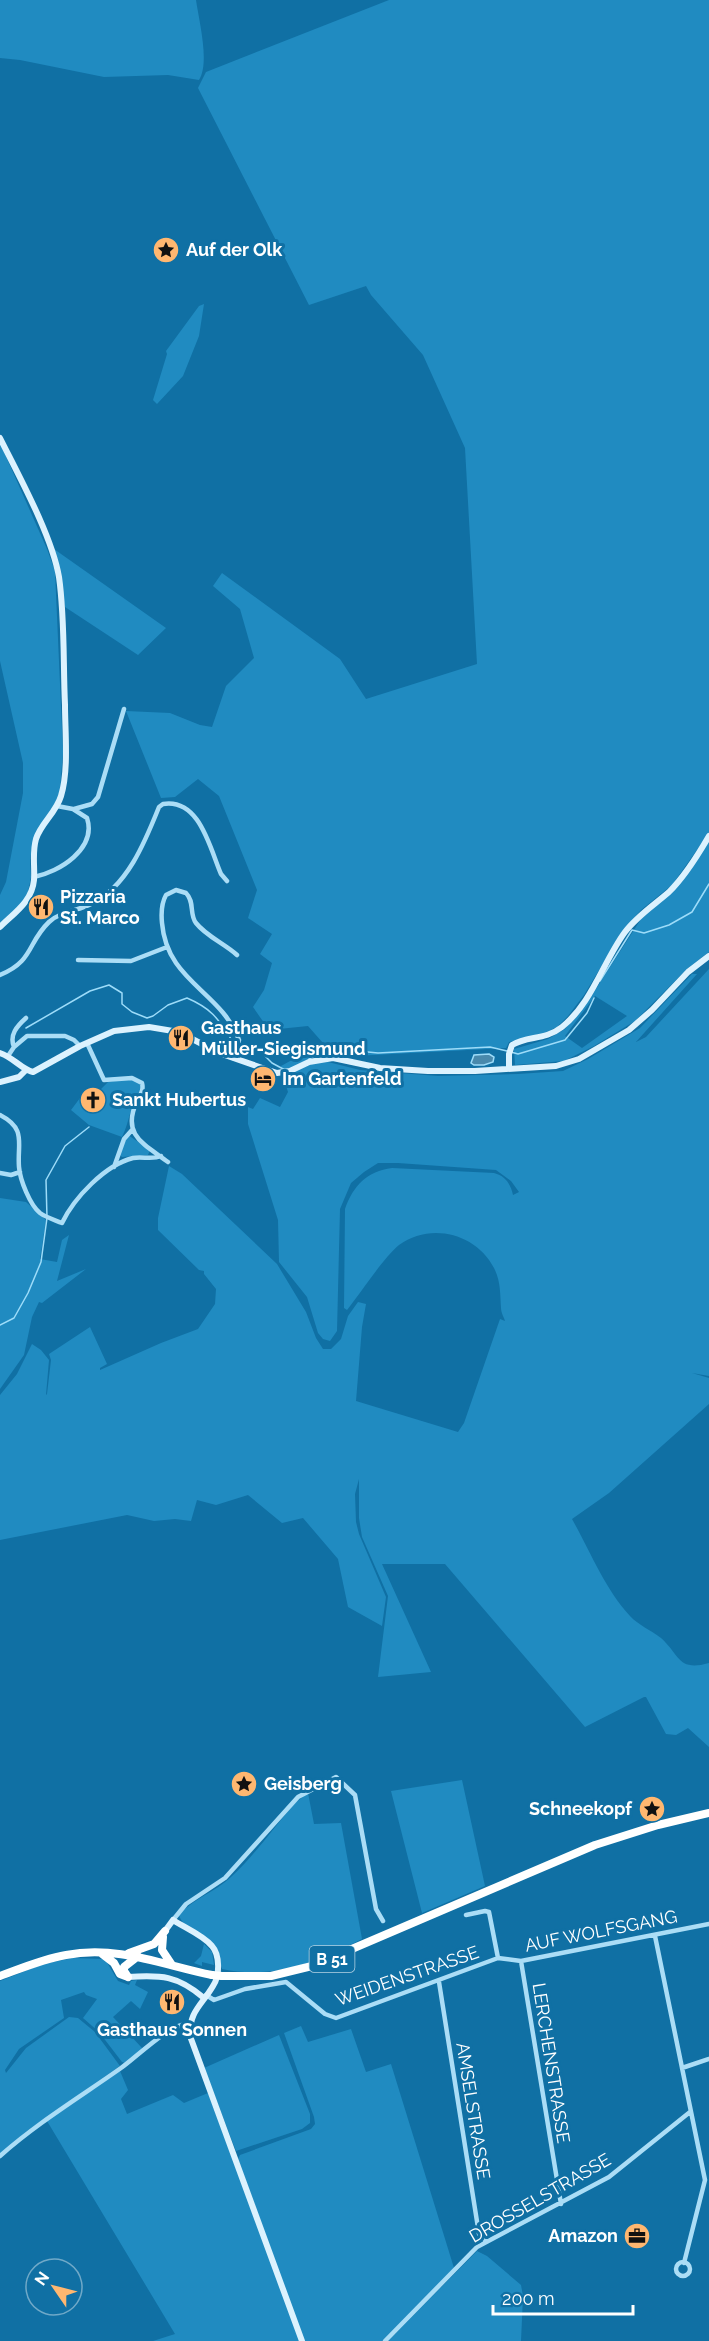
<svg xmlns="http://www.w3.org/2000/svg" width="709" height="2341" font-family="Raleway,sans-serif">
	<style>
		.green { fill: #208bc1; fill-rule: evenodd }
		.water { fill: #4989ac; stroke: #9ddcf9; stroke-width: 1.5 }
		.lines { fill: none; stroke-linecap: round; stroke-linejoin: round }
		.stream { stroke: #9ddcf9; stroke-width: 1.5 }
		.street { stroke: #abddf6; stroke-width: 4.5 }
		.secondary { stroke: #dcf2fe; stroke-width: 6 }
		.highway { stroke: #fff; stroke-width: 8 }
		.highway-bridge { stroke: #fff; stroke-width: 8 }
		.labels { text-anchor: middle; stroke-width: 6; stroke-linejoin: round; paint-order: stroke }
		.shield { fill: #1070a4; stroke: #b7d4e4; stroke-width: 1.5 }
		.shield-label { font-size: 16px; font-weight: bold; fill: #fff }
		.poi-label { font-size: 18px; font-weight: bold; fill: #fff; stroke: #1070a4; text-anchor: start }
		.street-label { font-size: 18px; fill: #fff; stroke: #1070a4 }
	</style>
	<rect width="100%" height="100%" fill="#1070a4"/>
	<path class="green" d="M0,0H196C199,21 210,63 199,80L168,75L104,77L20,60L0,58Z
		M389,0H709V833L672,885L641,910L624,929L584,995L568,1016L557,1027L542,1034L509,1042L506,1048L354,1056L328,1048L299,1065L282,1072L281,1066L323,1043L308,1026L269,1030L253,1007L264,990L272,963L260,954L272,934L248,918L257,890L219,796L198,779L175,797L161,798L126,711L170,713L200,725L212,727L226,686L254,658L240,609L213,586L222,573L340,659L366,699L477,664L465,448L423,355L371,295L366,286L309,305L198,88L206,72Z
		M204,304L199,336L183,376L157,404L153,400L167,354L166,351L199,306Z
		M0,443L47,549L55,571L63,752L60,790L56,804L33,841L30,861L31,877L27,897L18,907L0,923V895L6,882L23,793V763L0,661Z
		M54,549L166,628L138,655L65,607Z
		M709,841V952L688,968L635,1021L594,1046L564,1061L515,1065L514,1049L548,1039L565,1029L592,995L641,919L673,891ZM595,996L627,1016L582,1048L565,1036Z
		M709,969V1376L692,1373L709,1378V1404L609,1493L572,1519C590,1551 605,1589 630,1616C638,1625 651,1630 661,1638C680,1655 678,1672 709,1663V1747L688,1728L676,1735L666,1734L646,1697H644L585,1727L445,1564H382L431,1672L378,1677L388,1596L362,1537L359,1518V1479L355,1494L356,1522L359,1534L386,1597L382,1626L348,1607L338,1559L303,1518L282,1523L248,1495L216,1505L197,1500L191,1521L175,1519L154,1521L127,1515L0,1540V1395L17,1374L32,1344L41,1350L49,1360L46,1395L47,1394L51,1360L49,1354L90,1327L107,1364L100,1368V1370L161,1343L198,1329L215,1304L216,1289L204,1274V1271L199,1270L158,1230V1218L169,1166L182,1174L277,1264L306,1312L316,1338L323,1349H331L341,1339L348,1316L358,1302L366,1304L362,1327L356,1401L458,1432L464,1423L500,1319L505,1321C504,1317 501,1313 501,1308C500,1294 501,1282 494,1268C476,1233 430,1222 399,1245C384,1257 360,1294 347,1310L344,1308L345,1209C353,1186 367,1171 392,1168L494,1173C506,1176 511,1185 513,1195L519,1192L511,1181L496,1170L398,1163H378L364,1172L351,1183L340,1209L337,1331L330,1341L323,1339L318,1333L307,1297L279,1262L278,1220L248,1124V1107L253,1109L260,1098L280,1107L288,1092L283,1076L314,1063L328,1062L360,1070L438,1076L518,1074L563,1071L588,1059L640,1028L692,974H697L636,1042L646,1037Z
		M129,1079L136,1080L143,1087C131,1098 130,1122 122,1137L89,1125L71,1110L80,1098L92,1103L98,1109L103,1102L97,1093L108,1082Z
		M128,1135L150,1150L148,1155L122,1157L119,1154Z
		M0,1198L26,1202L46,1220L40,1259L57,1262L62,1240L69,1235L57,1281L86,1269L42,1303L39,1302L32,1317L24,1355L0,1389Z
		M462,1780L485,1886L422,1913L391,1791Z
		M308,1793L314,1824L341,1823L362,1939C318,1962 272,1980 222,1969C220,1961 220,1952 215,1946C207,1934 182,1929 179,1915C194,1898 215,1892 231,1877C255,1855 274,1827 295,1803Z
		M204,1944L212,1952L214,1965L202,1962V1966L194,1963L201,1956Z
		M73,1958L105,1959L118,1981L129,1985L131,1981L137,1980L135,1985L148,1992L140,2009L131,2001L113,2017L143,2049L125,2063L122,2062L99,2032L83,2018L97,1999L86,1995L84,1992L61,2000L64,2018L19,2049L5,2070L6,2073L26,2048L69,2017L78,2018L95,2032L120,2066L27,2131L0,2154V1981L43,1964Z
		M301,2026L308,2042L351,2029L366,2072L391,2064L454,2268L382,2341H304L238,2159L240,2155L311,2129L315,2124L314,2117L284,2033Z
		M279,2035L310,2114V2123L302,2129L236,2151L204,2068Z
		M120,2071L128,2090L121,2099L127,2114L173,2095L184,2103L208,2093L300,2341H153L175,2334L47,2121Z
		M477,2251L487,2256L521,2285L523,2296L521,2341H388Z"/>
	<path class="water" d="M489,1054L494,1057L493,1062L484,1065H474L471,1063L474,1055Z"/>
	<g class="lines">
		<path class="stream" d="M600,981L632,930L644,933L669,925L692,912L709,884
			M26,1028L90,991L109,985L122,993V1004L132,1012L147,1018L153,1016L168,1005L187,998C215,1010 219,1021 235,1045
			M239,1047L262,1053L272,1063L285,1070
			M511,1052L518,1054L565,1040L587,1013L594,998
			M309,1059L328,1048L378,1053L490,1047L507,1051
			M0,1325L14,1318L28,1293L41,1262L47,1218L46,1180L65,1146L89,1127"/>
		<path class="street" d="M74,809L92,804L98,797L124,709
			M34,877C59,872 97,849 87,818L73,809L57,806
			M78,960L131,961L167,947
			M0,975C34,961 27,943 49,922C61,911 78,911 91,904C127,887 145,842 159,807L163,804C200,798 210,849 221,874L227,881
			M87,1043L104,1080L132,1078L142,1083C144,1091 140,1094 137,1101C121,1135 144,1144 168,1162
			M14,1047C9,1035 17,1026 26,1018
			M8,1056L14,1047L27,1036H65L74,1040L80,1046
			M233,1058L239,1040C221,991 167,982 162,923C161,913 161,904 166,895L176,890L186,893C195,902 189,914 196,923C206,936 225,944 237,955
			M0,1115C27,1129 17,1143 19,1167C20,1180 30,1205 40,1213C47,1218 55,1220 62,1223C74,1198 105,1165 133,1158C142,1156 152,1160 161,1156
			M114,1167L124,1139L132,1130
			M0,1173L11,1175L20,1172
			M173,1920L186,1904L225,1878L298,1797L336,1777L355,1795L376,1909L383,1921
			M655,1936L705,2180L684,2263
			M498,1958L521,1961L709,1924
			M521,1961L561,2204
			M439,1982L479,2234L486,2242
			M206,1995L214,2000L245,1989L286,1982L325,2014L336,2018L498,1958L489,1912L485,1911L466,1915
			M682,2068L709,2059
			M0,2156C37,2123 80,2097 121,2068C138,2056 169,2024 190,2023
			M676 2269a7 7 0 1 1 14 0a7 7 0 1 1-14 0Z
			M385,2341L477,2247L609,2177L690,2112"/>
		<path class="secondary" d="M0,438C19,476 52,536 59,577C65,619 63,663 65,705C65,732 69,770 61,796C56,813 41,823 36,839C32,853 35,866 34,880C32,902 14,913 0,927
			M0,1053C13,1057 21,1069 33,1072L80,1046L114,1031L149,1027L179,1032L219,1053L277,1073L290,1071L309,1062L333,1058L380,1068L428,1071H475L556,1066L579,1059L629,1030L652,1010L688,972L709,956
			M509,1069V1054L512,1045C528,1035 544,1041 562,1027C592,1003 603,962 625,932C637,916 654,905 669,892C685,876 698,855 709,836
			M0,1082L19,1077L26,1070
			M165,1931L173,1920C185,1928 203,1935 212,1946C220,1955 220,1976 213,1986C202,2005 189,2011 190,2036L302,2341
			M128,1977C161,1975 177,1975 204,1998"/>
		<path class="highway" d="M163,1937L162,1950L172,1965
			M101,1953L114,1963L120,1974L128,1977
			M129,1953L154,1944L165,1931
			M0,1976C22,1968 43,1959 66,1955C117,1945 163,1965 212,1975
			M222,1976H271L312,1966L595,1845L658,1825L709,1813
			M128,1977L124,1971V1967L138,1956"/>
		<path class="highway-bridge" d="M212,1975L222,1976"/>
	</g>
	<defs>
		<symbol id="sight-disc" viewBox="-11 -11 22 22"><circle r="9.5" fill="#ffb770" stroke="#1070a4"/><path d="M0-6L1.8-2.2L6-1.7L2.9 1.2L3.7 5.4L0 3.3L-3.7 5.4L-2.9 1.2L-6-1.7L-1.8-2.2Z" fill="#111"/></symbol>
		<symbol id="restaurant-disc" viewBox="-11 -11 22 22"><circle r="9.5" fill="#ffb770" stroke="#1070a4"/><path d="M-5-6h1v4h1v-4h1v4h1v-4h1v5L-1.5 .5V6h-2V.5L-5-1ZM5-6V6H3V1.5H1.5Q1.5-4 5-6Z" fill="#111"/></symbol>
		<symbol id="hotel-disc" viewBox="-11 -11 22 22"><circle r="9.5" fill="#ffb770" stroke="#1070a4"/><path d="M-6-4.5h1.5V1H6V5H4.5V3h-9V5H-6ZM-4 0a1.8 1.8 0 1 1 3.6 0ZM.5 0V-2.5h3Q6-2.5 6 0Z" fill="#111"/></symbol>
		<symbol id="church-disc" viewBox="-11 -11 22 22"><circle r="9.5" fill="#ffb770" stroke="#1070a4"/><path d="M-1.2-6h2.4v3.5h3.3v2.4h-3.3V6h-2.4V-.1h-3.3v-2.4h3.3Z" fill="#111"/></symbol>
		<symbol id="office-disc" viewBox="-11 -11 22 22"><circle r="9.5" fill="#ffb770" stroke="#1070a4"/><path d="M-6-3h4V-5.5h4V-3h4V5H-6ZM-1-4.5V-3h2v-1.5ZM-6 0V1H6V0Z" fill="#111"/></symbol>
	</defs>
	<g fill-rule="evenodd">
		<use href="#sight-disc" x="151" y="235" width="30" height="30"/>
		<use href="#restaurant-disc" x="26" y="892" width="30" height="30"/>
		<use href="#restaurant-disc" x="166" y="1023" width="30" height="30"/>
		<use href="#hotel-disc" x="248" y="1064" width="30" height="30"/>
		<use href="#church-disc" x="78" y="1085" width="30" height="30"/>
		<use href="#sight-disc" x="229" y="1769" width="30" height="30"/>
		<use href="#sight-disc" x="637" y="1794" width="30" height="30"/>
		<use href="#restaurant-disc" x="157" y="1987" width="30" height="30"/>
		<use href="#office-disc" x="622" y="2221" width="30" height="30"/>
	</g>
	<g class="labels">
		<rect class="shield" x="309.5" y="1946" width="45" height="26" rx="4.5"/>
		<g class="shield-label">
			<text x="332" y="1965">B 51</text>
		</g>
		<g class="poi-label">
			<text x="186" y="256">Auf der Olk</text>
			<text x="60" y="903">Pizzaria<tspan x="60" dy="21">St. Marco</tspan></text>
			<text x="201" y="1034">Gasthaus<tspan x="201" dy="21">Müller-Siegismund</tspan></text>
			<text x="282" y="1085">Im Gartenfeld</text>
			<text x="112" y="1106">Sankt Hubertus</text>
			<text x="264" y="1790">Geisberg</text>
			<text x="632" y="1815" text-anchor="end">Schneekopf</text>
			<text x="172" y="2036" text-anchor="middle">Gasthaus Sonnen</text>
			<text x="618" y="2242" text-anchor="end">Amazon</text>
		</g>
		<g class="street-label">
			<text transform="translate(601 1931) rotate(-11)" y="6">AUF WOLFSGANG</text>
			<text transform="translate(407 1976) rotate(-19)" y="6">WEIDENSTRASSE</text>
			<text transform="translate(551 2063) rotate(81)" y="6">LERCHENSTRASSE</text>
			<text transform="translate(473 2111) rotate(81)" y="6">AMSELSTRASSE</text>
			<text transform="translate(540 2198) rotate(-30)" y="6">DROSSELSTRASSE</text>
		</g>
	</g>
	<g transform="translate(54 2287) rotate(305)"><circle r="28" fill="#1070a4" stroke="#70a9c8" stroke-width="1.5"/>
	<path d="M0-4.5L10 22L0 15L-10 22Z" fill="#ffb770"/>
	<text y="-9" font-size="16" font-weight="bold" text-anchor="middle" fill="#ffffff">N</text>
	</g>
	<path d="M493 2305v9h140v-9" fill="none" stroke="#ffffff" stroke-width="3"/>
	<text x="502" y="2305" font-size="18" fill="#ffffff" stroke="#1070a4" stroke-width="4.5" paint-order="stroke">200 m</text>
</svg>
